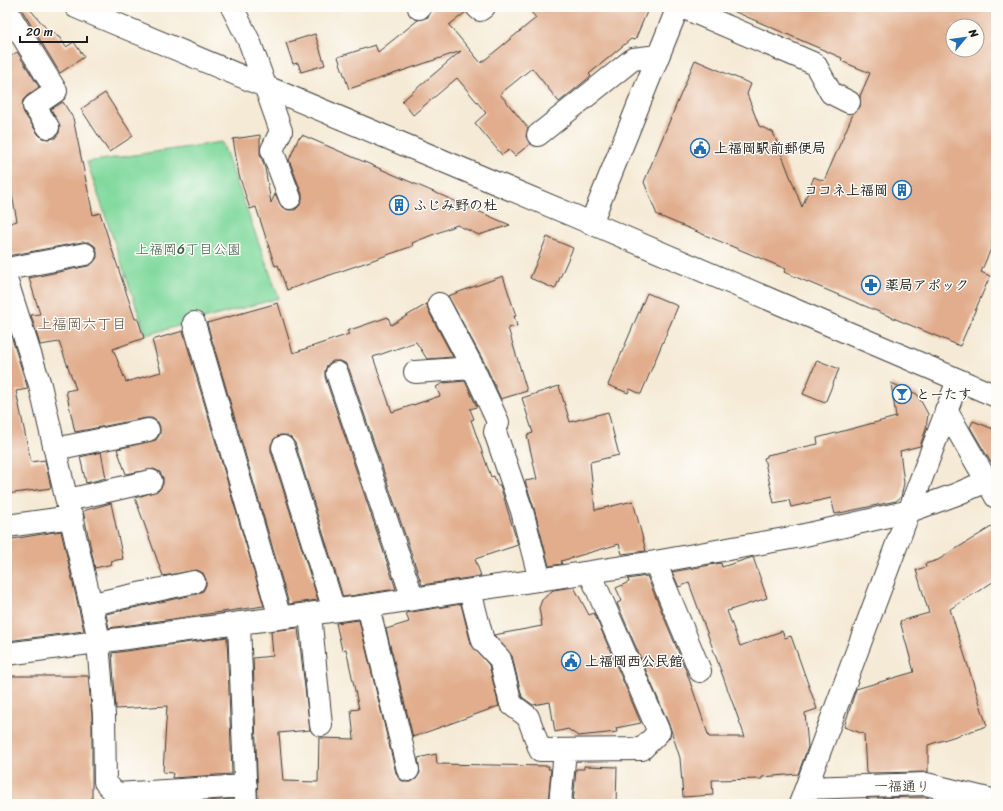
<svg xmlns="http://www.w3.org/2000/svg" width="1003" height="811" font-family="Sriracha,'Klee One',sans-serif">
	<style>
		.green { fill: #81d99e; stroke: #4e7a5d }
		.building { fill: #e1ad8d; fill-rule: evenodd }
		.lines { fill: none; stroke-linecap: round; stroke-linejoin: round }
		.minor-casing { stroke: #3d3b38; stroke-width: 24 }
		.minor { stroke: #fff; stroke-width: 22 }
		.labels { text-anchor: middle; stroke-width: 3; stroke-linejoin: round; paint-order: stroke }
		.poi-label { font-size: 14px; font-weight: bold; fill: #1c1c1c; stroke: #fdfcf7; text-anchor: start }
		.park-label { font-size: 14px; fill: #3f5e4a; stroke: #fdfcf7 }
		.street-label { font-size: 14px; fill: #1c1c1c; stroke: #fdfcf7 }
		.neighbourhood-label { font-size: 15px; fill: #614f44; stroke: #fdfcf7 }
	</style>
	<rect width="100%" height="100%" fill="#fdfcf7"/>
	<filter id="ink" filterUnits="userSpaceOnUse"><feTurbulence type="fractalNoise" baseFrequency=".025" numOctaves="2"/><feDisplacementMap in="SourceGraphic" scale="8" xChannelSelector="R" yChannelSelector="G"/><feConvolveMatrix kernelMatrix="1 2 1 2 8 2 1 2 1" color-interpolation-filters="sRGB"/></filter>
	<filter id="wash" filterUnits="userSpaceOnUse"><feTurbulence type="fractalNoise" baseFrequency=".012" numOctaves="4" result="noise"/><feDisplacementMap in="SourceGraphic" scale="16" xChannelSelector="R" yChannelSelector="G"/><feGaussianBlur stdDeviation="0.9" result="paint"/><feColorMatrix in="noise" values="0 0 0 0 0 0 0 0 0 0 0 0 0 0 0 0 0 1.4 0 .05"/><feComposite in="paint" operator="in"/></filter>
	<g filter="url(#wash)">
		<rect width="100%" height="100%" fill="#f5ead5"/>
		<path class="green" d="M222,142L279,298L146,335L87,162Z"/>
		<g id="blocks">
			<path class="building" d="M20,7H28L51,34L54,32L58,37H59L66,47L74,42L84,57L60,73Z
				M434,7H465L466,12L449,25L481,63L536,18L527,7H649L635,40L631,39L589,74L591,76L559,102L532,68L500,94L528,128L526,136L530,144L515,156L509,150L502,155L475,123L486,113L457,78L413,115L402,101L461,51L349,89L338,57L375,45L378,52L418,20L428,17Z
				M724,7H996V237L981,272L990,276L960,346L784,272L786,269L657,215L644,182L695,60L751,84L747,94L759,126L773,132L802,207L814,177L824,181L853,114L860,107V96L870,73L841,61L842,58ZM953,26H977V50H953Z
				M315,34L325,65L301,72L298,63L293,64L286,43Z
				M17,52L39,87L27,96L23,100L22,106L24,113L38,134L42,138L48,139L55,138L59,133L60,126L51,109L63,102L73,118L93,215L100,213L135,319H138L144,338L113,349L126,382L161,372L152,340L183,331L264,606L109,628L106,614L197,594L203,591L206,585V580L203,573L197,570L163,576L135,498L159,490L163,484V478L160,472L154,469L126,474L117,449L156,440L160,434V427L158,422L152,418H146L75,432L66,391L76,389L59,342L40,345L31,315L40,314L29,278L88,266L93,263L97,258V252L95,246L89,242H83L7,256V224L17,221L7,169V59Z
				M105,93L133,136L109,152L81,109Z
				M260,135V154L265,168L271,203L275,194L282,207L288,210H295L299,206L302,200V194L289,160L299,137L300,138L302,135L510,225L479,235L457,225L412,243L413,246L287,290L278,265L275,266L256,207L250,209L239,175L233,139Z
				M547,237L573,248L555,289L530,278Z
				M503,276L516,316H514L517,326L508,328L527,391L501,399L484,362L448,296Z
				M647,293L678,306L641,394L630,389L628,393L608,385Z
				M278,303L293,353L349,334L347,331L388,317L391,325L427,304L428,310L453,357L427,359L416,342L373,357L392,412L440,396L436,387L443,383L465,381L477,407L470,409L474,419L471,420L491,477L494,476L497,485H500L518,545L475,559L481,576L422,585L349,369L345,363L340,361H333L327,365L325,371V377L396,589L343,597L295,443L291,438L286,435H280L274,439L271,445V451L318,600L289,604L207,323Z
				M7,323L28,389L16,391L31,462L45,460L51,488L7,494Z
				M817,360L839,369L825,403L803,394Z
				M891,383L917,394L928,414L926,429L920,446L900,451L904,483L901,497L896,501L835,514L831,498L791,507L789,500L774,503L764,458L767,457V455L818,444L817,438L896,417Z
				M559,386L570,422L608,412L619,455L590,462L595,510L633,501L646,551L622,554L619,544L561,561L562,564L549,566L534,508L525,481L537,479L527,435L533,433L522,398Z
				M973,421L996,430V466L990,461L970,427Z
				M101,452L106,478L86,483L80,457Z
				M111,503L123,559L111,561L112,564L95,568L83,511Z
				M996,524V580L950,609L987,726L928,745V772L866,773L864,734L844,727L856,689L914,672L900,621L929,613L916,570L926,567L925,564L938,560Z
				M61,531L84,631L7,641V540Z
				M753,557L767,598L727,611L740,646L782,631L785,638L791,636L817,709L805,713L808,747L798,774L762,777V779L712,780L713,795L683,797L680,758L670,727L617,603L622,601L616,588L629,582L628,579L647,576L687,673L709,737H745L689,583L679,587L672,572L721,563L722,567Z
				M574,587L589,615L594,613L641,723L616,728L617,732L578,736L568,729L555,732L550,702L533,705L522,697L512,656L494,635L542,626L539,608L542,600L553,590Z
				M461,604L471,644L489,665L499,706L413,737L386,629L409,622L406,613Z
				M359,620L396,773L399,779L405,782H411L416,779L420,773L418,758L436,754L437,764L549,766L548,769H551L548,804L473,801V804H322L258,802L253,658L273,656L271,631L298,628L310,730L279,733L283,781L318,782L319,738L354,739L351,710L359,709L346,649L342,650L336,623Z
				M227,637L232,774L172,778L173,773L163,772L167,706L116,709L112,653Z
				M7,676H88L92,716V804H7Z
				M584,766L617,767L616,804H573L576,769H584Z
				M925,797H928V804H868L867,798Z
				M233,799V804H179V803Z"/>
		</g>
	</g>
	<g filter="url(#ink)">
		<use href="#blocks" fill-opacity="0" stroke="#3d3b38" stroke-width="1"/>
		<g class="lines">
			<defs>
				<path id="minor" d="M76,7L591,223L996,396
					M232,7L250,43L281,131L272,150L290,198
					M477,7L480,10L484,7
					M682,7L815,64L831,93L849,102
					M419,8L420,7
					M7,11L56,91L34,106L48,127
					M538,135L633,59L658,56
					M591,223L678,7
					M7,269L85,254
					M7,282L40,385L97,631L104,715L105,782L116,794L246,786
					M439,304L473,368L498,422L495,432L522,511L540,580
					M194,323L280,618
					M415,372L473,368
					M337,373L413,599
					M946,410L996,497
					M283,447L334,610
					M55,449L148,430
					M68,500L151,481
					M7,526L72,517
					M655,562L700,671
					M470,591L483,641L500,659L511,704L528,717L540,750L642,749L659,732L590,573
					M92,604L194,582
					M368,606L408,770
					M310,614L321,725
					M239,623L246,804
					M7,654L368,606L655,562L796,537L910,511L957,494L987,481
					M806,788L926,784L996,801
					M560,804L565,751
					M800,804L958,380"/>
			</defs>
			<use href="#minor" class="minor-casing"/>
			<use href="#minor" class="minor"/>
		</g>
	</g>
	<defs>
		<symbol id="civic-ring" viewBox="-11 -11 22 22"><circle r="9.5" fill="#fdfcf7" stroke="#1f6fb2" stroke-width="1.5"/><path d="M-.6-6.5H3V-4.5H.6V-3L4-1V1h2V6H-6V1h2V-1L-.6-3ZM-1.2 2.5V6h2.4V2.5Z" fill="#1f6fb2"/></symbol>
		<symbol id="building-ring" viewBox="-11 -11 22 22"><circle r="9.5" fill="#fdfcf7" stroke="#1f6fb2" stroke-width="1.5"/><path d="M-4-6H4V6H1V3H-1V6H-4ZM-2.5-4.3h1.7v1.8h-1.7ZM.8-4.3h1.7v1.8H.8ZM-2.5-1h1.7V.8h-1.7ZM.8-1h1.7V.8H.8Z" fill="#1f6fb2"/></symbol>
		<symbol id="pharmacy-ring" viewBox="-11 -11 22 22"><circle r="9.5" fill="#fdfcf7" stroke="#1f6fb2" stroke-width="1.5"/><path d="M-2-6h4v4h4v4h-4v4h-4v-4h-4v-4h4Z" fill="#1f6fb2"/></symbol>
		<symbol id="bar-ring" viewBox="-11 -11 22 22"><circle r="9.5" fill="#fdfcf7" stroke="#1f6fb2" stroke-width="1.5"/><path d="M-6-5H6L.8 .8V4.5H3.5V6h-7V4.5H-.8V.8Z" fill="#1f6fb2"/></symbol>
	</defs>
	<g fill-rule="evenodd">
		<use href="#civic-ring" x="689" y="137" width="22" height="22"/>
		<use href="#building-ring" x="891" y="179" width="22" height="22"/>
		<use href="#building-ring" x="388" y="194" width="22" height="22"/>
		<use href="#pharmacy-ring" x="860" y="274" width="22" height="22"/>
		<use href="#bar-ring" x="891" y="383" width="22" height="22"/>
		<use href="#civic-ring" x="560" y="650" width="22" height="22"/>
	</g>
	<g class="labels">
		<g class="poi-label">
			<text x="714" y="153">上福岡駅前郵便局</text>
			<text x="888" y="195" text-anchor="end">ココネ上福岡</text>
			<text x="413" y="210">ふじみ野の杜</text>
			<text x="885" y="290">薬局アポック</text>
			<text x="916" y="399">とーたす</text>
			<text x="585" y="666">上福岡西公民館</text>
		</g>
		<g class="park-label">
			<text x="188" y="254">上福岡6丁目公園</text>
		</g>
		<g class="street-label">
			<text transform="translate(902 786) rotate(1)" y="5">一福通り</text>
		</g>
		<g class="neighbourhood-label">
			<text x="82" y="329">上福岡六丁目</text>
		</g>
	</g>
	<rect width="1003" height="811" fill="none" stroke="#fdfcf7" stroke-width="24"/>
	<g transform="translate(965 38) rotate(61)"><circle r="19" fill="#fdfcf7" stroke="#a3a29f"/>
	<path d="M0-3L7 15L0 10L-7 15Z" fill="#1f6fb2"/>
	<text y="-6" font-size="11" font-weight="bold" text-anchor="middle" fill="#1c1c1c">N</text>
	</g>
	<path d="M20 36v6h67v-6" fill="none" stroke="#1c1c1c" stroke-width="2"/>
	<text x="26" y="36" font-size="12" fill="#1c1c1c" stroke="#fdfcf7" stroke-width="3" paint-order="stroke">20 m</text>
</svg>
